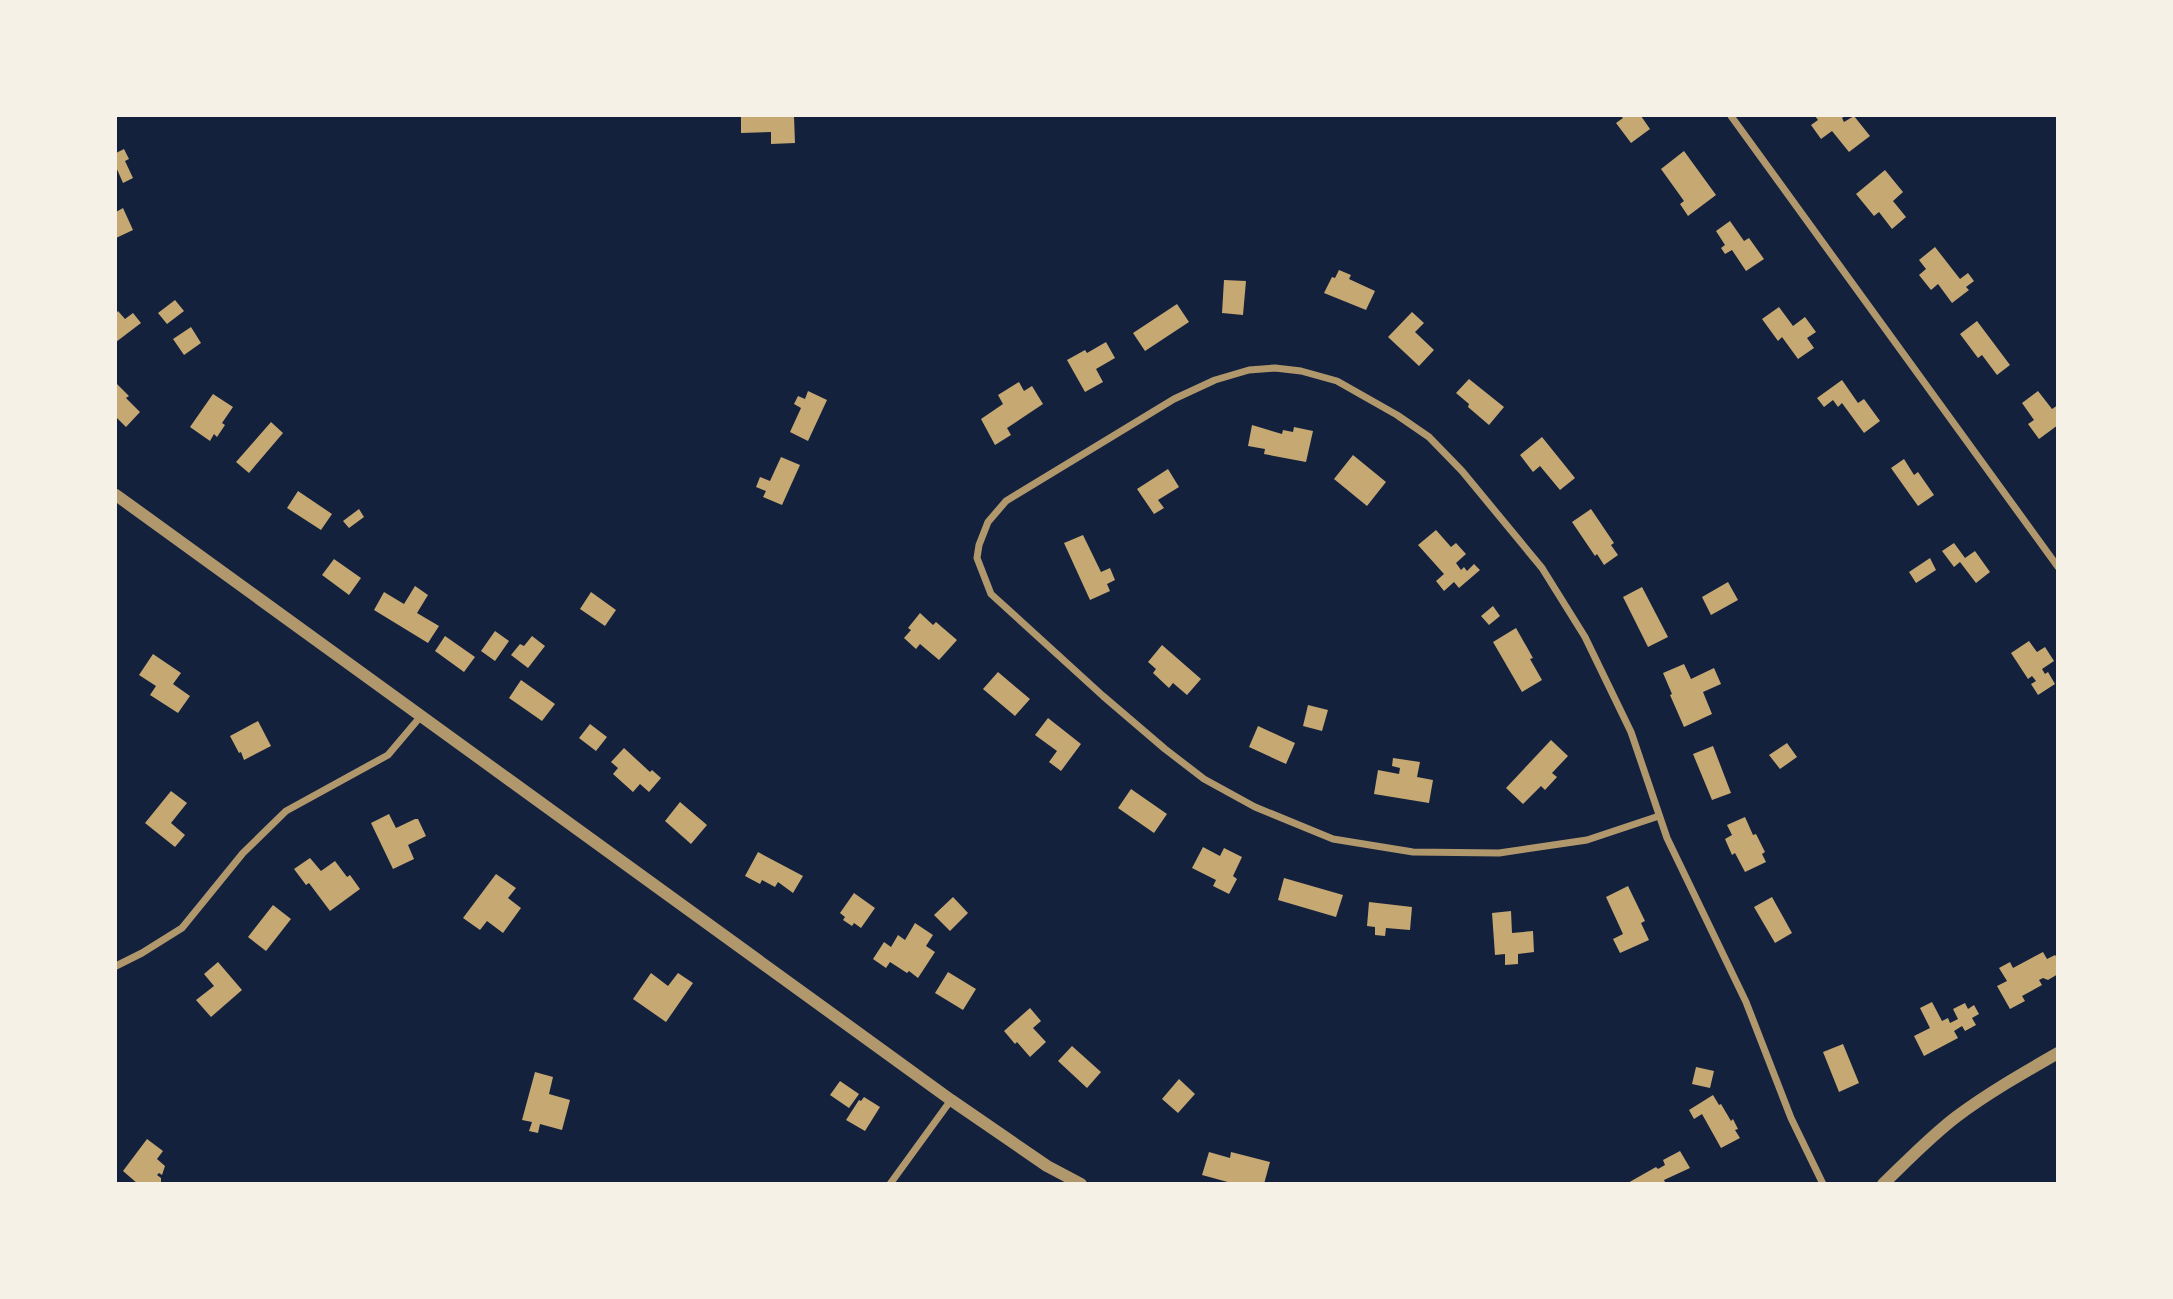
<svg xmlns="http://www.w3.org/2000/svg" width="2173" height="1299" font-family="Karla,sans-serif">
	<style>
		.building { fill: #c6a872 }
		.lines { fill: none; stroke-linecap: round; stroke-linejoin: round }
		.minor { stroke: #b1986c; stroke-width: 7 }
		.tertiary { stroke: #b1986c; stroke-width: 12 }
	</style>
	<rect width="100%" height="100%" fill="#14213d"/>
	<path class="building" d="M741,116H794L795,143L771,144V132L741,133Z
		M1621,116H1641L1650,129L1631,143L1616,123L1623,118Z
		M1815,116H1845L1842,118L1844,122L1854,116L1870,136L1849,152L1832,131L1821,139L1811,125L1818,120Z
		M124,149L129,159L125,161L133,178L123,183L116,167V153Z
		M1684,151L1716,195L1688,216L1680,204L1684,201L1661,169Z
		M1885,170L1903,192L1893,201L1906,217L1892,229L1879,212L1874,216L1856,194Z
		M123,208L133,230L116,238V212Z
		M1730,221L1744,241L1749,238L1764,259L1746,271L1732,250L1725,254L1721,248L1725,245L1716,231Z
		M1935,247L1960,279L1968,273L1974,281L1966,287L1969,290L1952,303L1938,284L1931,290L1919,275L1926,269L1919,260Z
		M1339,270L1351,275L1349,279L1375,291L1366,310L1324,293L1332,277L1335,278Z
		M1224,280L1246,281L1243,315L1222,313Z
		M175,300L184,311L167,324L158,313Z
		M1177,304L1189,322L1145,351L1133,333Z
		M1779,307L1793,326L1805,317L1816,332L1807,338L1814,348L1798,359L1782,337L1778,341L1762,319Z
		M118,311L125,319L133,313L141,323L116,342V314Z
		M1412,312L1424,323L1415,332L1434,350L1419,366L1388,337Z
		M1977,321L2010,365L1997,375L1982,355L1978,358L1960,334Z
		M191,327L201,343L184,355L173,339Z
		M1106,342L1115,358L1096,369L1103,382L1085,392L1067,360L1085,350L1087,353Z
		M1469,379L1504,407L1489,425L1468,407L1469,404L1456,393Z
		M1842,380L1858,403L1864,399L1880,421L1864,433L1842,403L1838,407L1833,400L1824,407L1817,398Z
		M1019,382L1024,391L1032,386L1043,404L1007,428L1011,435L995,445L981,419L1003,404L998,395Z
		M116,383L129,396L126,398L140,412L126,427L116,417Z
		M808,391L827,400L808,441L790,432L801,408L794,404L798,396L805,399Z
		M2038,391L2052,409L2058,405V425L2039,439L2028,424L2034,420L2022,403Z
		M213,394L233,407L222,423L225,425L217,437L214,434L210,441L190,427Z
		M271,422L283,433L249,473L236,462Z
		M1252,425L1282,434L1283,430L1293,432L1294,427L1313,431L1306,462L1264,454L1265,449L1248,446Z
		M1542,437L1575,478L1560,490L1540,466L1533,472L1520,455Z
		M1353,455L1386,482L1367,506L1334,479Z
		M781,457L800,465L782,505L763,497L766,491L756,487L760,477L770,481Z
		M1904,459L1914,475L1918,472L1934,495L1918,506L1891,468Z
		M1168,469L1179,487L1158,500L1164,508L1154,514L1137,489Z
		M298,491L332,514L321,530L287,508Z
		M359,509L364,517L349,528L343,521Z
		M1591,509L1614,543L1611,545L1618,555L1604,565L1597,554L1595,556L1572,522Z
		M1436,530L1451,547L1456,543L1466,554L1456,563L1461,570L1464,567L1467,571L1474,564L1480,570L1459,588L1454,582L1444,591L1436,581L1444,574L1418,545Z
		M1083,535L1101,572L1110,568L1115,580L1107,584L1110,591L1090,600L1064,543Z
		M1954,543L1965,558L1975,551L1990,572L1976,583L1960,562L1954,567L1942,551Z
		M1930,558L1936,570L1916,583L1909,572Z
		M334,559L361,578L349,595L322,575Z
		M1728,582L1738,600L1711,615L1702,597Z
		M415,586L428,595L417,613L439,626L428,643L374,610L384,592L404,604Z
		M1642,587L1668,637L1648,647L1623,597Z
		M591,592L616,610L605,626L580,609Z
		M1493,606L1500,616L1489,625L1481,616Z
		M920,613L933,625L936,622L957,640L939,660L920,644L916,649L904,638L911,630L908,628Z
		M1516,628L1533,658L1530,659L1542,680L1522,692L1493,642Z
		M495,631L509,641L495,661L481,651Z
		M445,636L475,657L464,672L435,651Z
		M532,636L545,646L528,668L511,655L520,644L524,646Z
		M2029,641L2037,652L2045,647L2054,661L2042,669L2045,674L2048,672L2055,684L2038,695L2031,684L2036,681L2032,676L2028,679L2011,653Z
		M1162,645L1201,679L1187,695L1173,683L1169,688L1153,673L1156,669L1148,662Z
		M153,654L181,673L173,684L190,696L178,713L150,695L156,686L139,675Z
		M1684,664L1691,679L1714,668L1721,684L1703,692L1712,714L1684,727L1670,695L1672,694L1663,673Z
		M998,672L1030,699L1015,716L983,689Z
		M521,680L555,704L542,721L509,698Z
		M1308,705L1328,710L1322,731L1303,726Z
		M1048,718L1081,744L1061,771L1049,762L1057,751L1035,735Z
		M258,721L271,746L244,760L241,752L239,753L230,736Z
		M590,724L607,737L596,751L579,738Z
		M1258,726L1295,743L1286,764L1249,747Z
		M1551,740L1568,756L1552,773L1557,777L1545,790L1541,786L1523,804L1506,788Z
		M1787,743L1797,757L1780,769L1769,755Z
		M1713,746L1731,793L1712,800L1693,754Z
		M624,748L650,772L652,770L661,778L649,792L640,784L633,792L613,774L618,768L611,762Z
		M1393,758L1420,762L1417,777L1433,780L1429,803L1374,794L1378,770L1399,774L1400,768L1392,766Z
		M1131,789L1167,814L1154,833L1118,808Z
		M171,791L187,803L171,823L185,835L175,847L145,823Z
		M680,802L707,825L691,844L665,821Z
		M389,814L396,828L415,819H418L426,836L408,845L414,859L393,869L371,823Z
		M1745,817L1753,835L1756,834L1765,852L1762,854L1766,862L1745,872L1735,853L1732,855L1725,839L1732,835L1727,825Z
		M1203,847L1220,856L1224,848L1242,857L1233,876L1237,879L1229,894L1213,886L1216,880L1192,868Z
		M758,852L803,876L793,893L778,882L775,887L762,880L760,884L745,876Z
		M310,858L321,871L335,861L347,877L350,875L360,889L330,911L309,883L306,885L294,869Z
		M496,874L516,888L508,898L521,908L503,933L487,921L480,930L463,918Z
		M1284,878L1343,895L1336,917L1278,900Z
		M1628,886L1645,921L1641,923L1649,940L1620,953L1613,939L1623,934L1606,897Z
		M854,893L875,908L861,928L854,923L852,926L843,920L845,917L840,913Z
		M953,897L968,913L950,931L934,915Z
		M1772,897L1792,933L1775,943L1754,907Z
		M1369,902L1412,907L1410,930L1386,928L1385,936L1375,935V927L1367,926Z
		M273,905L291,919L266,951L248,937Z
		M1511,911L1512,933L1533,931L1534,952L1518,954V964L1505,965V954L1495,955L1492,913Z
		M915,923L933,935L926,946L935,952L918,978L909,971L907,973L890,962L886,968L873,959L884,942L891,947L898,935L905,940Z
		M2043,952L2047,959L2055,955L2058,959V974L2048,980L2043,978L2039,980L2042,985L2022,996L2025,1001L2010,1009L1997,986L2007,981L1999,968L2010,962L2013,968Z
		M218,962L242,990L211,1017L196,1000L214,986L204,974Z
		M948,972L976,989L963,1010L935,993Z
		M651,973L668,986L678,973L693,983L666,1022L633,999Z
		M1932,1002L1942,1021L1948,1018L1950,1023L1958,1019L1953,1009L1965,1003L1968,1009L1974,1005L1979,1014L1972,1018L1976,1025L1965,1031L1962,1026L1954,1031L1958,1038L1924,1056L1914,1036L1930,1028L1920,1008Z
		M1030,1008L1041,1021L1033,1028L1046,1042L1030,1057L1017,1042L1015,1044L1004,1031Z
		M1843,1044L1859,1083L1839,1092L1823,1052Z
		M1072,1046L1101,1072L1087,1088L1058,1061Z
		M1696,1067L1714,1071L1710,1088L1692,1084Z
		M535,1072L553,1077L549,1094L570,1100L562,1130L540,1124L538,1133L529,1131L532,1122L522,1120Z
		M1179,1079L1195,1094L1178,1113L1162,1099Z
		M840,1081L859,1094L849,1108L830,1095Z
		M1713,1095L1719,1105L1721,1104L1731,1121L1733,1119L1738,1129L1735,1130L1740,1138L1721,1148L1702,1114L1694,1119L1689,1110Z
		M864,1097L880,1107L865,1131L846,1120L859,1100L861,1101Z
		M147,1139L163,1151L157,1159L165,1166L162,1175L159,1173L157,1175L161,1178V1184H138L123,1171Z
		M1680,1151L1690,1168L1664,1180L1666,1184H1626L1656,1167L1658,1169L1665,1165L1663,1160Z
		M1209,1152L1230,1158L1231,1152L1270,1162L1264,1184H1235L1202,1175Z"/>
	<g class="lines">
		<path class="minor" d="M1731,116L2058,567
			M1659,816L1587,840L1499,853L1413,852L1333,839L1255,807L1204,779L1165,749L1103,696L991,594L977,558L979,545L988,522L1006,501L1174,399L1215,380L1249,370L1275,368L1301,371L1337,381L1397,415L1429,437L1462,471L1542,568L1585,637L1631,732L1667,838L1746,1002L1791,1118L1823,1184
			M116,966L142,953L182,928L243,853L286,811L388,755L421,716
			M890,1184L951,1100"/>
		<path class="tertiary" d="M116,495L951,1100L1047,1166L1081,1184
			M1883,1184C1907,1161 1930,1137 1956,1117C1988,1093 2023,1073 2058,1053"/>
	</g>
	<rect width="2173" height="1299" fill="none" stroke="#f6f1e7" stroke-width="234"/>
</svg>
